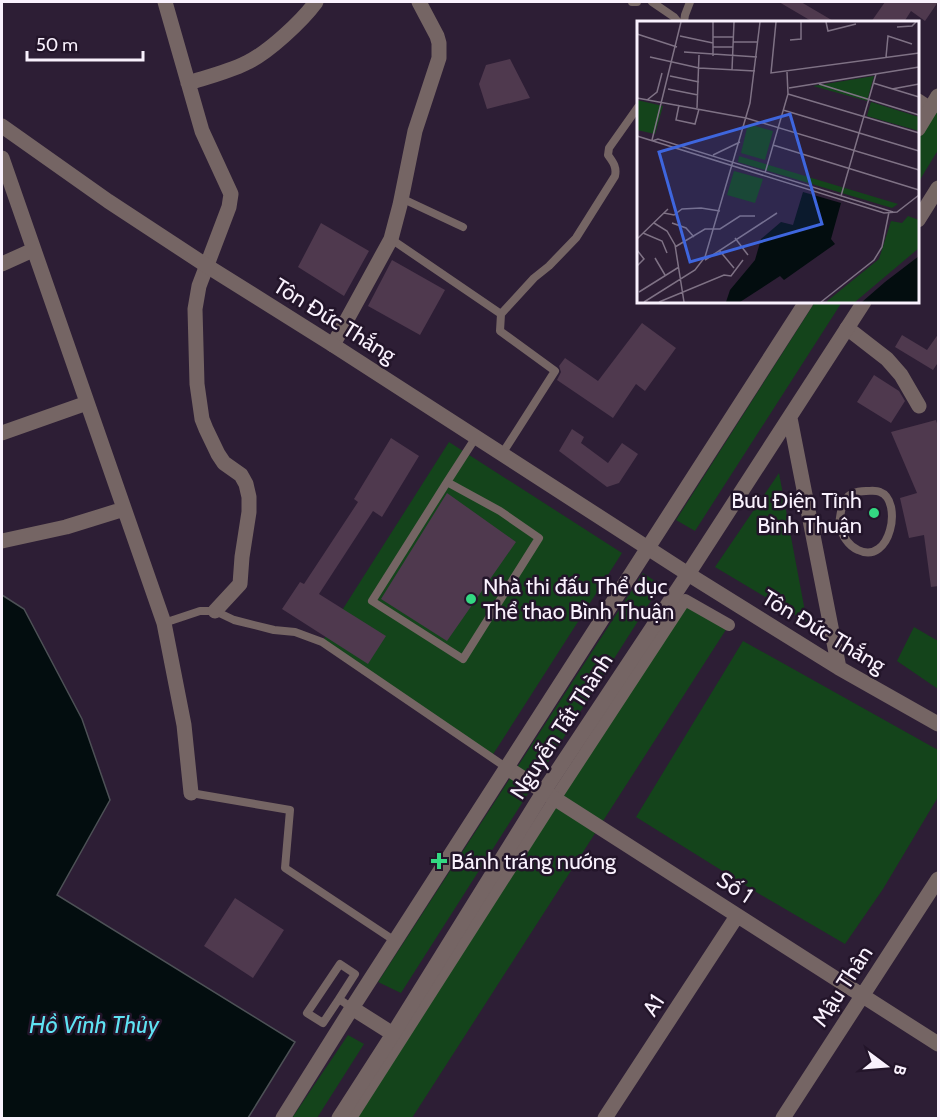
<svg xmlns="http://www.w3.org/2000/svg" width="940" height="1120" font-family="Cabin,sans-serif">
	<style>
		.green { fill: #14441b }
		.water { fill: #030d0f; stroke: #4d5156; stroke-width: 1.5 }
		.building { fill: #4f394e }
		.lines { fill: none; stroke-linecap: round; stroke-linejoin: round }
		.service { stroke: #756564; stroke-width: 8 }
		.pedestrian { stroke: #756564; stroke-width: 12 }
		.minor { stroke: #756564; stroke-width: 15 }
		.tertiary { stroke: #756564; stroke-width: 15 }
		.poi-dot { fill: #33d882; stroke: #23152a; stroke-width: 2 }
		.labels { text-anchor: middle; stroke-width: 5; stroke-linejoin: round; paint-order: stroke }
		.street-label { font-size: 22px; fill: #f9f1fd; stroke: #23152a }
		.poi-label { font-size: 22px; fill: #f9f1fd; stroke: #23152a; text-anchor: start }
		.water-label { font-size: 24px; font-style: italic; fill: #5fe3f3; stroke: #23152a }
		.inset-road { fill: none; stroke: #7f7285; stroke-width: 1.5 }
		.view { fill: #3e66de; fill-opacity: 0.15; stroke: #3e66de; stroke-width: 3 }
		.inset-edge { fill: none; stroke: #f9f1fd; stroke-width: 3 }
	</style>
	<rect width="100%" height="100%" fill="#2d1e35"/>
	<path class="green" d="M938,108V150L918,183V141Z
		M815,302H842L695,531L676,520Z
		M449,442L622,553L492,756L320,645Z
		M779,473L807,622L715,567Z
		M643,573L661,585L401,993L378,982Z
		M685,600L729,625L412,1118H351Z
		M914,627L938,641V689L897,661Z
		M743,641L938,750V797L883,889L845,944L761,895L636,817Z
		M348,1035L364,1044L317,1118H292Z"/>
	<path class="water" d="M2,595L24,609L82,719L110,800L57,895L295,1042L248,1118H2Z"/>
	<path class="building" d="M779,2H801L835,22H813Z
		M885,2H938L925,21L911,11L904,22H871Z
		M510,59L530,98L487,109L479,84L486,65Z
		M321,223L369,251L344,296L298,267Z
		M392,260L445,290L420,335L368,306Z
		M642,323L676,348L645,391L636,384L613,418L557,380L561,372L559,366L565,358L598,381Z
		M939,333V361L933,370L895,347L902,335L927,350Z
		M874,375L899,391L905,401L891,423L857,402Z
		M936,420L939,430V586L931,587L924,535L909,538L900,498L917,493L891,432Z
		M572,429L584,437L581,443L608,463L622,443L638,454L619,483L607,487L559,451Z
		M391,438L419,456L382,517L373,511L319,594L386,636L368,664L282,609L300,582L304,584L358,502L354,499Z
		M447,493L516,542L447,641L381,599Z
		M235,898L284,930L253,978L204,946Z"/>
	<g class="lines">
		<path class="service" d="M632,2H637
			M652,2L674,17L678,22
			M684,22L685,15L690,2
			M401,198L463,227
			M391,239L501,314
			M502,454L555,371L500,331L501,314L534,278L549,266L576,238L615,176C617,167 613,162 608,155L609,148L638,107
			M447,482L500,511L539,538L463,659L372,601L447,482L476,437
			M812,531L839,526C841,505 843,491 866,491C871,491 876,490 880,492C903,500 891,566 858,550C848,546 843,536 839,526
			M164,623L200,611H215L234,620L274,630L295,632L322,642L507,768
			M191,793L290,810L285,868L395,941
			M339,999L323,1023L307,1013L340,964L355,974L339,999L352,1008"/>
		<path class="pedestrian" d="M351,1118L558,794L685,600L729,625"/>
		<path class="minor" d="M165,2L202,131L231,194L229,207L199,286L195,309L197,384L202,419L206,429L218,454L224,463L241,475L246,484L249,497V512L242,557L240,584L215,611
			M188,83C207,77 228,72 246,63C268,53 302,21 316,2
			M918,101L930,109
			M2,158L164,623L184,725L191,793
			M2,264L33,250
			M847,328L887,359L901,375L919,406
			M333,345L391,239L400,205L415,131L439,58V43L437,36L419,2
			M2,433L87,403
			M2,541L66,527L124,509
			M507,768L938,1044
			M605,1118L737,916
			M783,1118L938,879"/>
		<path class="tertiary" d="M2,126L108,201L207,266L333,345L688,574L839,668L938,724
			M918,129L938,96
			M918,220L938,188
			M790,418L839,668
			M352,1008L393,1034
			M283,1118L352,1008L806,302
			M339,1118L393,1034L544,791L688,574L864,302"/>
	</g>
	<g class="poi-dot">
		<circle cx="874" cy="513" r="6"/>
		<circle cx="471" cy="599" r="6"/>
		<path d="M436 852h6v6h6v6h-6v6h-6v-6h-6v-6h6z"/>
	</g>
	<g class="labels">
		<g class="street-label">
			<text transform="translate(335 320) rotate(32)" y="8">Tôn Đức Thắng</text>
			<text transform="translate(824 631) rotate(31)" y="8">Tôn Đức Thắng</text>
			<text transform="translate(561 726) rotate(-57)" y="8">Nguyễn Tất Thành</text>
			<text transform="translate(735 887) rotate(33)" y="8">Số 1</text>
			<text transform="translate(842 986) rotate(-57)" y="8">Mậu Thân</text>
			<text transform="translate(653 1005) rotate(-57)" y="8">A1</text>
		</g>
		<g class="poi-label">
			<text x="862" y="508" text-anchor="end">Bưu Điện Tỉnh<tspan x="862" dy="25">Bình Thuận</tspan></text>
			<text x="483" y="594">Nhà thi đấu Thể dục<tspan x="483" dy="25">Thể thao Bình Thuận</tspan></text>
			<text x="451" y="869">Bánh tráng nướng</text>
		</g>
		<g class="water-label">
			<text x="94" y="1033">Hồ Vĩnh Thủy</text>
		</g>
	</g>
	<g transform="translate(637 21)">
		<rect width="282" height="282" fill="#2d1e35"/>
		<path d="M237,55L230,80L176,65ZM0,79L26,85L18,113L0,109ZM234,81L282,96V110L230,95ZM111,103L136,110L128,139L104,132ZM102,135L261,183L255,187L128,149L101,141ZM97,150L126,158L118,182L90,174ZM271,195L282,199V227L218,281H189L242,238L254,200L265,202Z" fill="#14441b"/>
		<path d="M166,171L204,182L194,218L198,223L147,259L143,255L103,281H89L93,269L118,239L124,218L144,201L156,204ZM282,235V281H225L248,261Z" fill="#030d0f"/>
		<path class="inset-road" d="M139,1L134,52L282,32M189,1L191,10L219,3M260,6L275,5L279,1M0,13L40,26M43,15L76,22M76,16H96M153,19L164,18V1M96,21H121M76,26H96M47,31L120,36M76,35V1M13,36L62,47L118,50M249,36L251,15L275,23M95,49L97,1M33,55L62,61M236,62L282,76M182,63L282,94M152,67L282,46M31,68L61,74M255,68L282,63M151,73L282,112M0,77L109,97L282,149M10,79L20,71L25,52M42,84L39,99L58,103L62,88M60,87L62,34M146,89L282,130M0,115L247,192L260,191L282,174M15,119L44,1M15,120L21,118L256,191M136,124L282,169M76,134L103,121M128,152L151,73L150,51M204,175L239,53M27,192L37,194L45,188L64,187L83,190M17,202L30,210L38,224L47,281M35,202L49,207L57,216M6,212L25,220L30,232M98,217L111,234M0,218L31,188M38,226L68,208H83L103,195H118M0,229L7,238L0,245M82,229L97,247M18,237L28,254M68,239L140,192M2,271L42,246M7,281L58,249L68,236L113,82L123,1M22,281L87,254L94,255L106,239M184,281L237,239L245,226L252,191"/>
		<path class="view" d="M153,93L185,203L53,241L22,131Z"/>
		<rect width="282" height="282" class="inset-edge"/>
	</g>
	<rect width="940" height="1120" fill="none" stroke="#f9f1fd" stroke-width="6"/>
	<g transform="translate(886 1066) rotate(106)" stroke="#23152a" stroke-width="4.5" paint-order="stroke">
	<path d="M0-4.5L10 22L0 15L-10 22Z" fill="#f9f1fd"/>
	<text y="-9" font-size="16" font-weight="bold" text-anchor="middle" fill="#f9f1fd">B</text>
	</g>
	<path d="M27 51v9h116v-9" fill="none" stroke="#f9f1fd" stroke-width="3"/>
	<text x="36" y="51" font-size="18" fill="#f9f1fd" stroke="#23152a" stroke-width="4.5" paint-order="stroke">50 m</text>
</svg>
